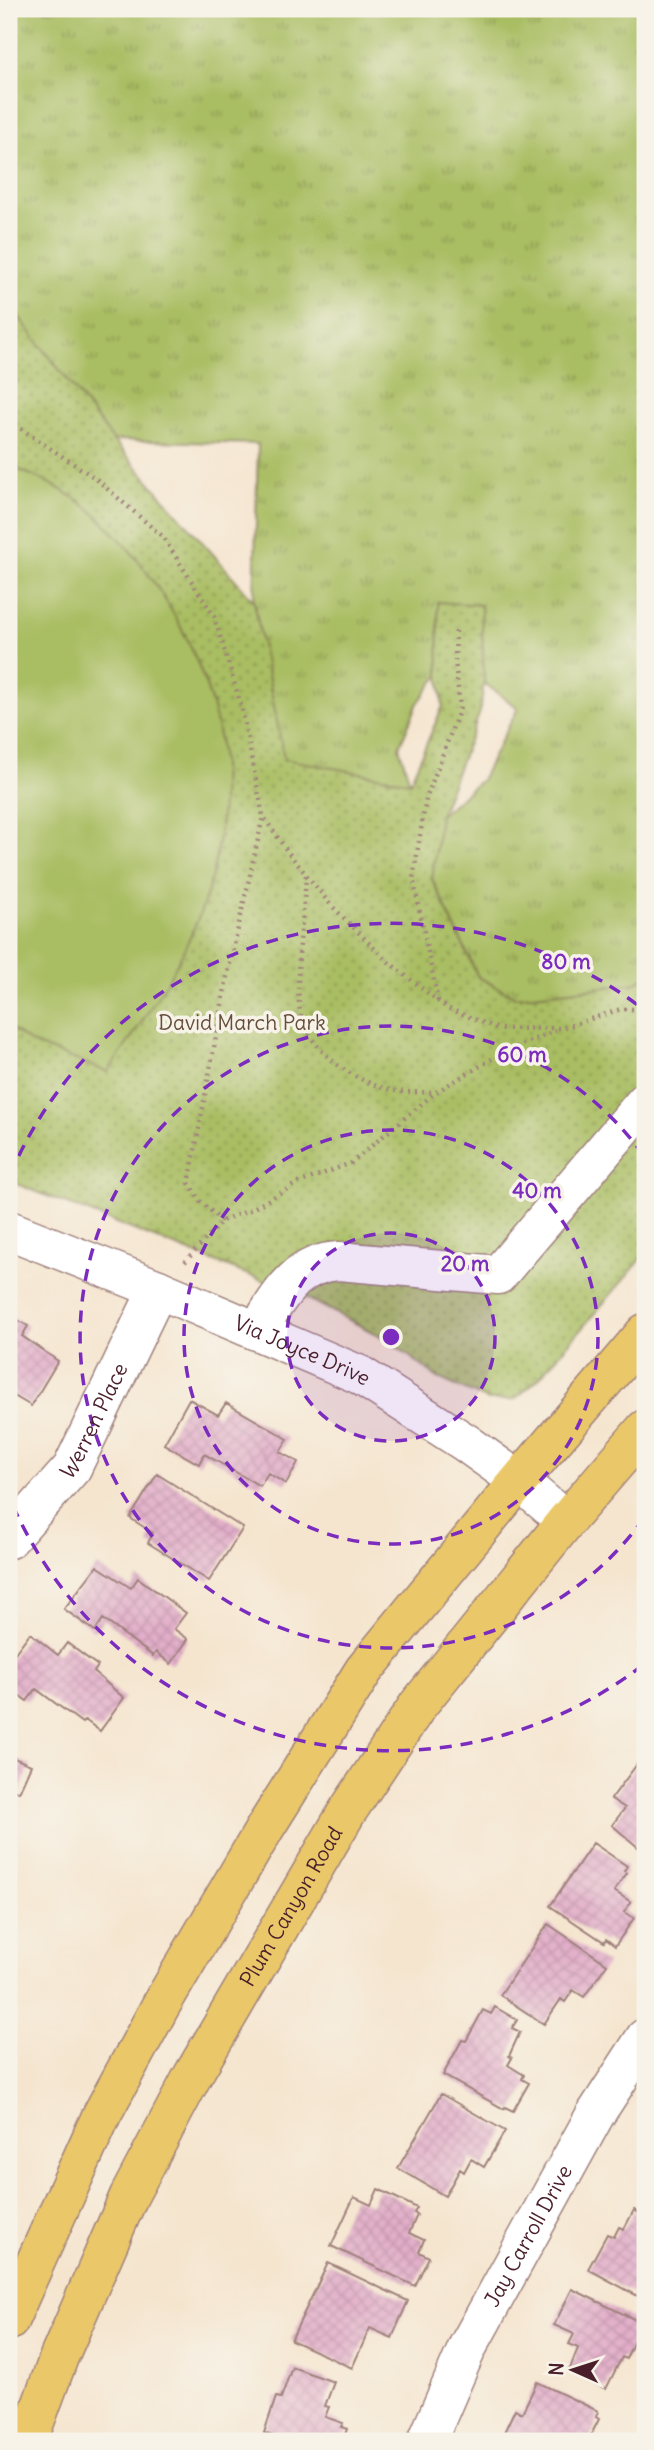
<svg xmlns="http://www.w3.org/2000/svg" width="654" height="2450" font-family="Delius,sans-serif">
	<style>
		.grass { fill: url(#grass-tufts); stroke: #7a6e46; stroke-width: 2 }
		.park { fill: url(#park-dots); stroke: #7a6e46; stroke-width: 2 }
		.pitch { fill: #a9bd62; stroke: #7a6e46; stroke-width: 2 }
		.building { fill: url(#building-cross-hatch) }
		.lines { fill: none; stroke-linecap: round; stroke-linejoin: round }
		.minor-casing { stroke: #a0827d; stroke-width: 41 }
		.major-casing { stroke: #a0827d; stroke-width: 41 }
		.path { stroke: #a0827d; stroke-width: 4.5; stroke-dasharray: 2 5; stroke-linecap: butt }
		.minor { stroke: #fff; stroke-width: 38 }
		.major { stroke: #eac769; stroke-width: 38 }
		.ring { fill: none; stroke: #7b2cbf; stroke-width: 3.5; stroke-dasharray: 12 9 }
		.labels { text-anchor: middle; stroke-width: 7; stroke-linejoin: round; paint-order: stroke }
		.park-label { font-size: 21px; fill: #664e3c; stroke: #f7f3e8 }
		.street-label { font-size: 21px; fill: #4a1f2b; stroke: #f7f3e8 }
		.centre { fill: #7b2cbf; stroke: #f7f3e8; stroke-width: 3.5 }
		.ring-label { font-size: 21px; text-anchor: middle; font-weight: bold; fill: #7b2cbf; stroke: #f7f3e8; stroke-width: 7; stroke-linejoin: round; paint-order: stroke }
	</style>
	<defs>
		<pattern id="grass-tufts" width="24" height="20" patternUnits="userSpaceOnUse" patternTransform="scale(1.75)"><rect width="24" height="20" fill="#a9bd62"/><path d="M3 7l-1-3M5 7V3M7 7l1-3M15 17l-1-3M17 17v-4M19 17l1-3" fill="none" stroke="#8c9951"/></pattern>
		<pattern id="park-dots" width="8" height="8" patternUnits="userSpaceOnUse" patternTransform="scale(1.75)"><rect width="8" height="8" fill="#a9bd62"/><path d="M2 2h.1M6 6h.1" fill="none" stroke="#8c9951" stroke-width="1.8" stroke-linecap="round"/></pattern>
		<pattern id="building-cross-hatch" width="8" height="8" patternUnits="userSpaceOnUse" patternTransform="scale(1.75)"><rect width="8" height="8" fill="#e2aec9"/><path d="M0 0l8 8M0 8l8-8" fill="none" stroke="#c395ad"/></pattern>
	</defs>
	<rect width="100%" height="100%" fill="#f7f3e8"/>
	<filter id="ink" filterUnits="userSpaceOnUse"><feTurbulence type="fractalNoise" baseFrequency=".0143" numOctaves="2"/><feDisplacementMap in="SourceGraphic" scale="14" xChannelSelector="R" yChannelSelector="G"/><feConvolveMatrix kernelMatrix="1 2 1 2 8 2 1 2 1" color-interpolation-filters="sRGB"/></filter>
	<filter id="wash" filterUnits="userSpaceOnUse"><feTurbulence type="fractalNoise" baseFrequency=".00686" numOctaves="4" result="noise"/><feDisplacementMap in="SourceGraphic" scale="28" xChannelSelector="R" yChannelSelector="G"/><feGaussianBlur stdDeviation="1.57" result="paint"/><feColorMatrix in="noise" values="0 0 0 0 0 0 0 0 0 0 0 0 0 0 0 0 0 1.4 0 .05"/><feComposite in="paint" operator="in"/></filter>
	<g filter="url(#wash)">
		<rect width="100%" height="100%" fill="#f5e5cf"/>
		<path class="grass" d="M9,9H645V977L634,984L515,997L478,977L432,879L440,815L481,780L518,708L484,683L481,605L438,603L439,675L418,703L399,747L410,782L383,927L282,756L254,601L258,444L113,440L9,304Z"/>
		<path class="park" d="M9,304L113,440L254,601L284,759L410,782L443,706L439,675L438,602L481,605L484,683L480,712L440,815L432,879L478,977L515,997L634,984L645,977V1255L539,1378L514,1400H488L438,1378L388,1340L307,1298L9,1181Z"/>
		<path class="pitch" d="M9,466C36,476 65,489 88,508C147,559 192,633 213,708C227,757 224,816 214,866C200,939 150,1011 108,1072L31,1043L9,1027Z"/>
		<g id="blocks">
			<path class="building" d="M9,1315L28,1326L22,1336L58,1361L31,1406L9,1393Z
				M189,1399L218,1415L226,1403L288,1439L280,1452L298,1462L286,1484L268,1473L260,1486L204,1454L199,1464L164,1444Z
				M157,1474L243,1528L209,1581L148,1543L153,1533L130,1518Z
				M97,1566L131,1588L138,1578L186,1613L174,1629L188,1639L171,1664L156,1652L153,1656L103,1619L95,1631L64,1609Z
				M30,1633L58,1655L67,1643L98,1666L94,1672L124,1698L100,1731L85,1720L82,1723L36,1689L27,1701L9,1688V1661Z
				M9,1756L31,1765L19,1792L9,1788Z
				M638,1763L645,1769V1849L642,1847L640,1849L612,1825L625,1808L611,1799Z
				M593,1843L627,1866L624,1871L627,1873L614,1891L631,1902L624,1912L634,1918L615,1946L606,1939L604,1942L550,1906Z
				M548,1924L607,1964L584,1997L573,1990L565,2002L561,1999L544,2024L500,1995Z
				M495,2007L517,2020L512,2028L520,2032L509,2056L512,2058L508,2065L524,2075L522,2079L529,2083L513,2111L505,2107L504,2109L443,2075L462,2040L466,2041L483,2010L491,2014Z
				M441,2094L505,2131L484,2167L471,2159L464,2172L460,2169L445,2196L398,2168Z
				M378,2189L417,2208L414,2213L417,2215L409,2233L424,2240L419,2252L429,2257L415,2286L331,2246L354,2197L371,2205Z
				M634,2210L645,2216V2300L588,2269L607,2234L614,2237L619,2227L624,2229Z
				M328,2263L408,2301L392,2338L370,2328L352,2368L291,2340Z
				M572,2289L642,2323L626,2359L622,2357L606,2389L569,2371L578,2348L569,2344L574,2334L554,2325Z
				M292,2367L334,2382L325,2406L329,2407L325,2417L343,2423L341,2427L347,2429L343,2441H286L264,2433L276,2397L281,2398Z
				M537,2382L598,2411L596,2417L599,2419L588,2441H500L515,2409L522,2413Z"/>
		</g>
	</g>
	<g filter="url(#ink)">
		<use href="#blocks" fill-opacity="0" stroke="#a0827d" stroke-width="2"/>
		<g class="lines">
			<defs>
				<g id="minor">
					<path id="s1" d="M9,1230L158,1289L360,1375L466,1443L519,1481L566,1521"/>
					<path d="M257,1331C279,1297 295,1263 339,1261L498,1275L645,1102"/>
					<path id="s2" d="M9,1539L72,1468L158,1289"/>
					<path id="s3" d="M427,2441L468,2346L595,2115L645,2038"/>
				</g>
				<g id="major">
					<path d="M9,2321L102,2114L161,2005L265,1828L364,1670L519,1481L645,1333"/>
					<path id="s4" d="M28,2441L59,2357L129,2196L193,2075L347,1812L418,1705L566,1521L645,1429"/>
				</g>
			</defs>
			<use href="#minor" class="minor-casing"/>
			<use href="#major" class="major-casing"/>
			<path class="path" d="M9,421L95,478L163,537L214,616L241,705L263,816L287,851L330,904L386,960L447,1008L499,1029L563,1028L621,1009H645
				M306,875C304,915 294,971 300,1010C306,1051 358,1085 397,1091C409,1093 423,1092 435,1092
				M438,1001L413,878L426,799L460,708L455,660L456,628
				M222,1221L200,1201L189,1183L227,977L263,817
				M185,1262L222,1221L252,1209L296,1184L351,1163L436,1092L504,1052L559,1029"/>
			<use href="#minor" class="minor"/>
			<use href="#major" class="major"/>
		</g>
	</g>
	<circle cx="391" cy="1337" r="104" fill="#7b2cbf" fill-opacity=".12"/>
	<g class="ring">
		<circle cx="391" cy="1337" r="104"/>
		<circle cx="391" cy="1337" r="207"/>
		<path d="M644 1518A311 311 0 1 1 644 1156"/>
		<path d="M643 1665A414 414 0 0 1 10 1499M10 1175A414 414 0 0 1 643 1009"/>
	</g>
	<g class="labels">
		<g class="park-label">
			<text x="242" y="1030">David March Park</text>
		</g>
		<g class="street-label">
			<text dy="7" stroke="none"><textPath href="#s1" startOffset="317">Via Joyce Drive</textPath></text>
			<text dy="7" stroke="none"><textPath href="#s2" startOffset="147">Werren Place</textPath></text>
			<text dy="7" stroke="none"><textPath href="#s4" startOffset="597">Plum Canyon Road</textPath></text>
			<text dy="7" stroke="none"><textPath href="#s3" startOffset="229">Jay Carroll Drive</textPath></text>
		</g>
	</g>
	<circle cx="391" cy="1337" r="10" class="centre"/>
	<g class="ring-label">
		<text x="566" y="969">80 m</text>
		<text x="522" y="1062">60 m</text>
		<text x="537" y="1198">40 m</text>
		<text x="465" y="1271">20 m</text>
	</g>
	<rect width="654" height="2450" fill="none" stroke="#f7f3e8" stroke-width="35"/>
	<g transform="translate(573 2370) rotate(273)" stroke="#f7f3e8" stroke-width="5" paint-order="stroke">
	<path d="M0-5L12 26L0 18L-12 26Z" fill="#4a1f2b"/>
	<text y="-10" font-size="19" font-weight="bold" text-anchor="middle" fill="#4a1f2b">N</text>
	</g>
</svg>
